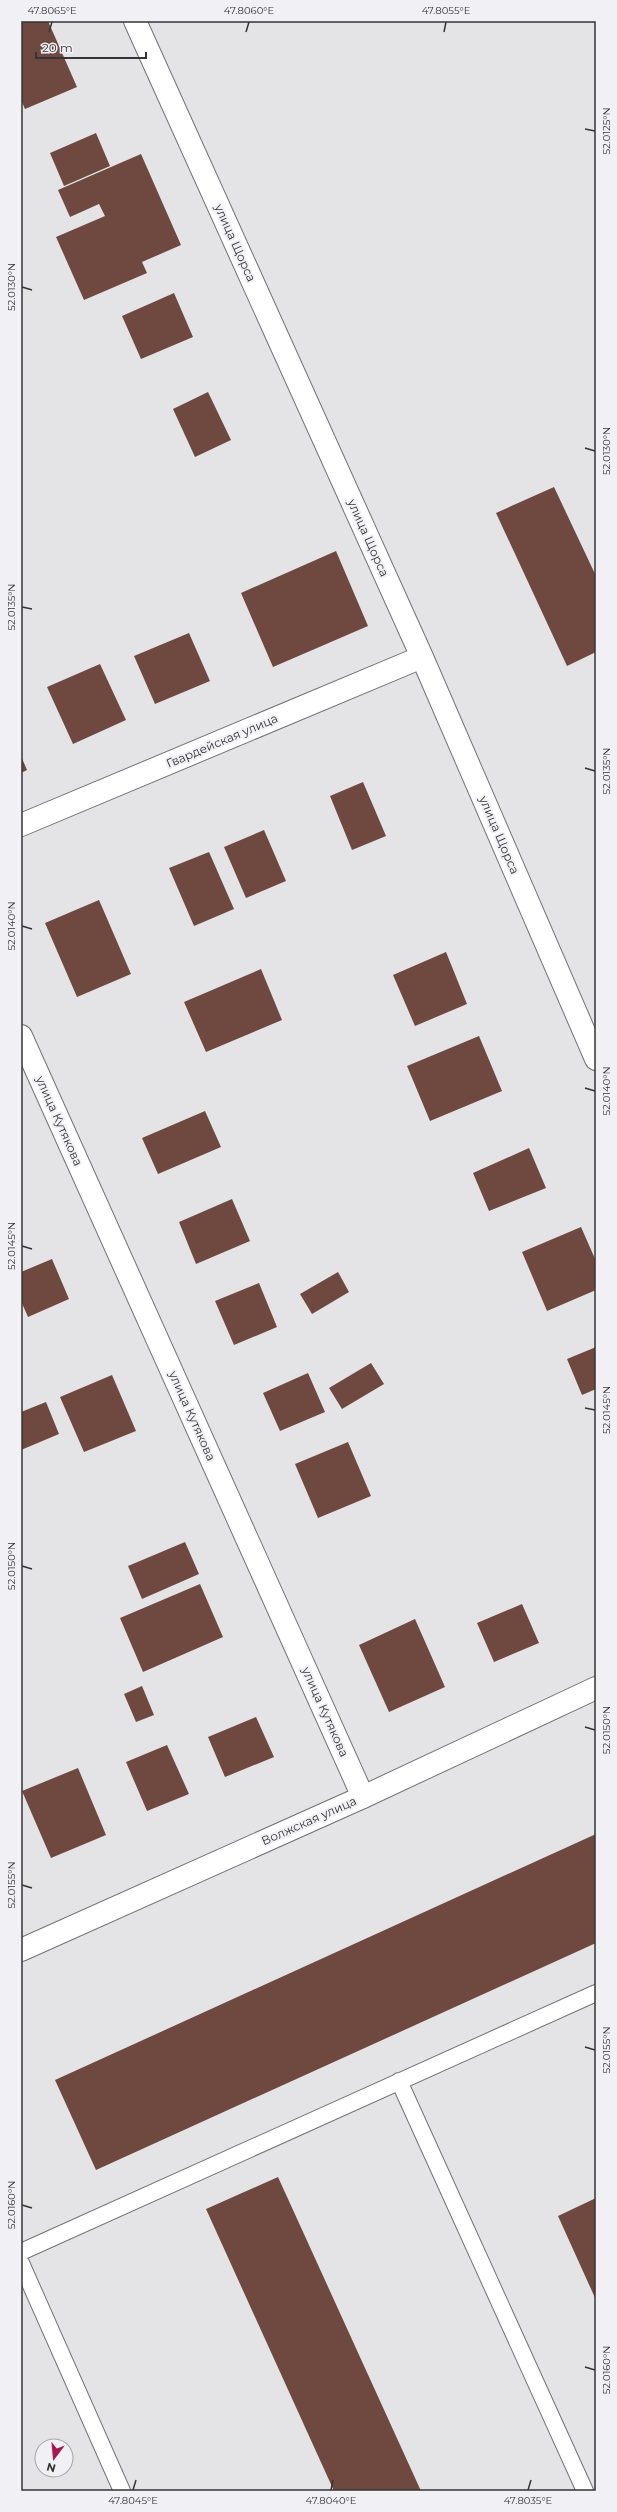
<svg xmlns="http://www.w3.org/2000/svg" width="617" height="2512" font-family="Montserrat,sans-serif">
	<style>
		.building { fill: #6f493f }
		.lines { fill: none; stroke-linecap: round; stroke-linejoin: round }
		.lane-casing { stroke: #727275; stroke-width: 18 }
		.street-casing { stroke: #727275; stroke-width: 24 }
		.secondary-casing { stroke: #727275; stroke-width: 24 }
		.lane { stroke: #fff; stroke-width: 16 }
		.street { stroke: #fff; stroke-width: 22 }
		.secondary { stroke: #fff; stroke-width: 22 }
		.ticks { fill: none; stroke: #353536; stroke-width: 1.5 }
		.labels { text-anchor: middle; stroke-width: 4; stroke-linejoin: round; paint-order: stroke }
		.street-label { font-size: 12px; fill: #353536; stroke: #f1f1f5 }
		.neatline { fill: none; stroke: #353536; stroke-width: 1.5 }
		.ticks-label { font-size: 10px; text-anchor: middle; fill: #353536 }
	</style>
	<rect width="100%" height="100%" fill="#e4e4e7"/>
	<path class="building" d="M21,21H48L77,87L25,109L21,100Z
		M96,133L110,166L64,186L50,153Z
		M141,154L181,245L142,262L147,273L84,300L56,237L105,216L99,204L70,217L58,190Z
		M174,293L193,337L141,359L122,316Z
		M208,392L231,440L195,457L173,409Z
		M554,487L596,576V652L567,666L496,513Z
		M336,551L368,626L273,667L241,593Z
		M189,633L210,681L155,704L134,656Z
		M100,664L126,720L73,744L47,687Z
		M21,756L27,770L21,773Z
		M363,782L386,836L352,850L330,796Z
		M264,830L286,881L246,898L224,847Z
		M209,852L234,909L194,926L169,868Z
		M99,900L131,974L77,997L45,923Z
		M446,952L467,1004L415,1026L393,975Z
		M261,969L282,1020L206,1052L184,1002Z
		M479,1036L502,1091L430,1121L407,1066Z
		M205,1111L221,1147L158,1174L142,1138Z
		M529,1148L546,1188L489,1211L473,1173Z
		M232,1199L250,1241L196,1264L179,1222Z
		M581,1227L596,1261V1290L547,1311L522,1252Z
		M52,1259L69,1299L28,1317L21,1301V1272Z
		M338,1272L349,1292L312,1314L300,1294Z
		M259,1283L277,1327L234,1345L215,1301Z
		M596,1347V1389L582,1395L567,1359Z
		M371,1363L384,1384L342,1409L329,1388Z
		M308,1373L325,1412L280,1431L263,1393Z
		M112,1375L136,1431L84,1452L60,1397Z
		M46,1402L59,1434L21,1450V1412Z
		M348,1442L371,1496L318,1518L295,1464Z
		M185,1542L199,1574L142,1599L128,1566Z
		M200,1584L223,1637L143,1672L120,1618Z
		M522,1604L539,1643L494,1662L477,1623Z
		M415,1619L445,1687L389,1712L359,1645Z
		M142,1686L154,1715L136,1722L124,1694Z
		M256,1717L274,1757L225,1777L208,1737Z
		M167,1745L189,1794L147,1811L126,1762Z
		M78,1768L106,1835L51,1858L22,1791Z
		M596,1834V1943L96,2170L55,2080Z
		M278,2177L324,2278L421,2491H334L206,2209Z
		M596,2198V2300L558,2216Z"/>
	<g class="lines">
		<defs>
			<path id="lane" d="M399,2081L585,2491
				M21,2252L596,1993
				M21,2263L122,2491"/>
			<path id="street" d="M135,21L422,657L596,1059
				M21,825L422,657
				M21,1036L363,1797"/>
			<path id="secondary" d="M21,1950L363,1797L596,1688"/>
		</defs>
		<use href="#lane" class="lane-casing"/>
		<use href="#street" class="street-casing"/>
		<use href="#secondary" class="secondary-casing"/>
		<use href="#lane" class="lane"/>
		<use href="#street" class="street"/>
		<use href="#secondary" class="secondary"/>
	</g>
	<path class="ticks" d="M49,32L52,22M246,32L249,22M444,32L446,22M585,129L595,131M22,287L32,290M585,448L595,451M22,607L32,609M585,768L595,771M22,926L32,929M585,1088L595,1091M22,1246L32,1249M585,1408L595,1410M22,1566L32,1569M585,1727L595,1730M22,1885L32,1888M585,2047L595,2050M22,2205L32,2208M585,2367L595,2370M133,2490L136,2480M331,2490L333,2480M528,2490L531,2480"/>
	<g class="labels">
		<g class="street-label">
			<text transform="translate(235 243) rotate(66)" y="4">улица Щорса</text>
			<text transform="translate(368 538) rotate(66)" y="4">улица Щорса</text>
			<text transform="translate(222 741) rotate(-23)" y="4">Гвардейская улица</text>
			<text transform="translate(499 835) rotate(67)" y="4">улица Щорса</text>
			<text transform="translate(59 1121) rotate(66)" y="4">улица Кутякова</text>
			<text transform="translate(192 1416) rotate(66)" y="4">улица Кутякова</text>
			<text transform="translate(325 1712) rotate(66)" y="4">улица Кутякова</text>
			<text transform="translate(309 1821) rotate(-24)" y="4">Волжская улица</text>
		</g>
	</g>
	<rect width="617" height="2512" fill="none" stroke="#f1f1f5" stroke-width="44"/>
	<g transform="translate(54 2458) rotate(196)"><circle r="19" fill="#f1f1f5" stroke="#a6a6a9"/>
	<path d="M0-3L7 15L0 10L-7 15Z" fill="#a71653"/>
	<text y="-6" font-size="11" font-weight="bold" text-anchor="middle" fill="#353536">N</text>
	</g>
	<path d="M36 52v6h110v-6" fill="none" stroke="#353536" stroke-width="2"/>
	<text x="42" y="52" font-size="12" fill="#353536" stroke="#f1f1f5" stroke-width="3" paint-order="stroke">20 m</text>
	<rect x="22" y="22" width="573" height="2468" class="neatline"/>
	<g class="ticks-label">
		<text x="52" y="14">47.8065°E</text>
		<text x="249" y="14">47.8060°E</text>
		<text x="446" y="14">47.8055°E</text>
		<text transform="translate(606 131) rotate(-90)" y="4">52.0125°N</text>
		<text transform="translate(11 287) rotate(-90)" y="4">52.0130°N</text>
		<text transform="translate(606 451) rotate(-90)" y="4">52.0130°N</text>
		<text transform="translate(11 607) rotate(-90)" y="4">52.0135°N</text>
		<text transform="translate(606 771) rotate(-90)" y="4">52.0135°N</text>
		<text transform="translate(11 926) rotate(-90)" y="4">52.0140°N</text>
		<text transform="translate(606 1091) rotate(-90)" y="4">52.0140°N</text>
		<text transform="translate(11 1246) rotate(-90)" y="4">52.0145°N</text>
		<text transform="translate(606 1410) rotate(-90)" y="4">52.0145°N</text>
		<text transform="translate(11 1566) rotate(-90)" y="4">52.0150°N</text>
		<text transform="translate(606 1730) rotate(-90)" y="4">52.0150°N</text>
		<text transform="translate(11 1885) rotate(-90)" y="4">52.0155°N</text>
		<text transform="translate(606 2050) rotate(-90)" y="4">52.0155°N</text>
		<text transform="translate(11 2205) rotate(-90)" y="4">52.0160°N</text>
		<text transform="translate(606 2370) rotate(-90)" y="4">52.0160°N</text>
		<text x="133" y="2504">47.8045°E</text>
		<text x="331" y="2504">47.8040°E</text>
		<text x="528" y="2504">47.8035°E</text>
	</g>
</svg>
